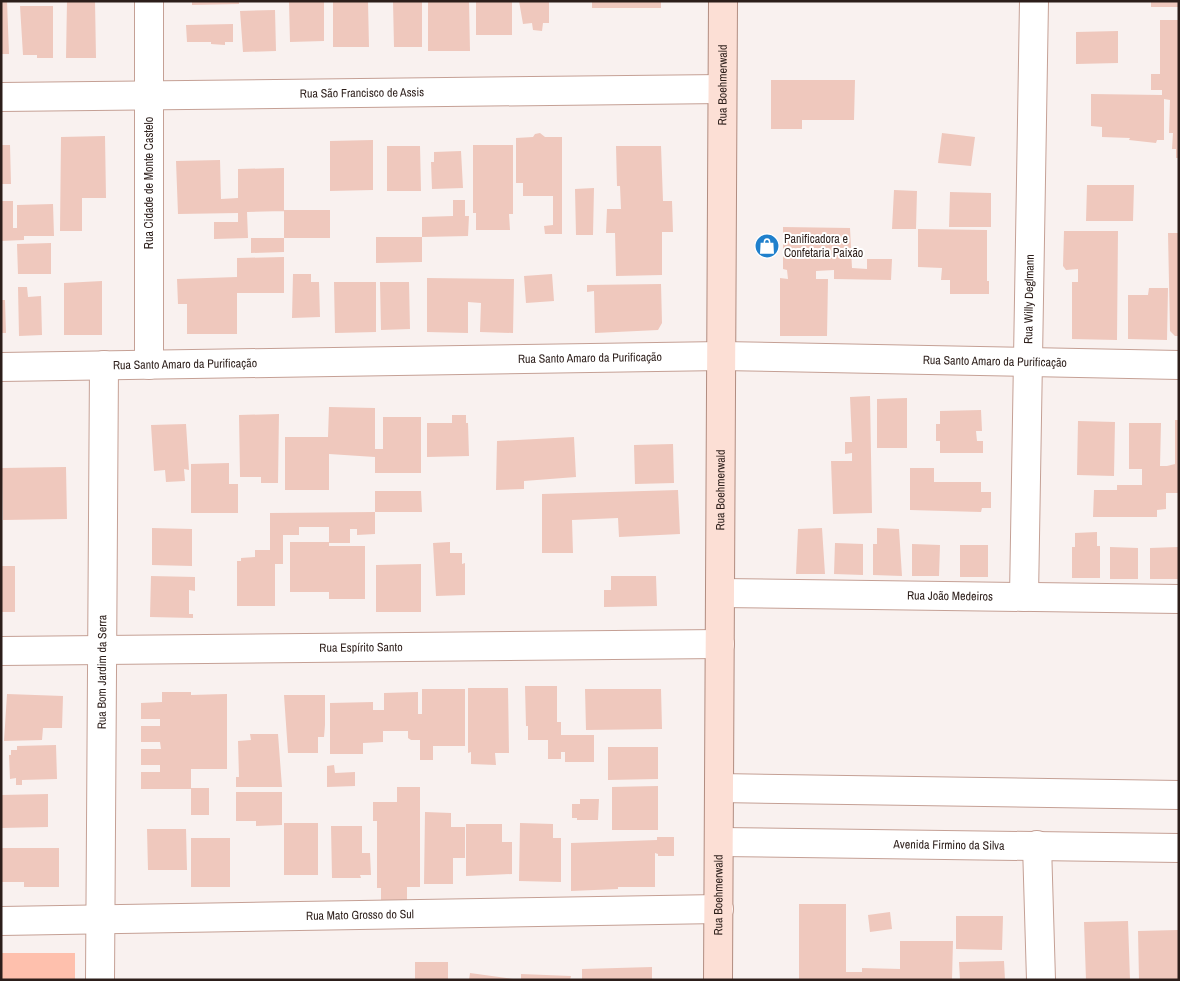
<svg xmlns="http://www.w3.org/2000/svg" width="1180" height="981" font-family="'Archivo Narrow',sans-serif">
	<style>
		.green { fill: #fec0ad }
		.building { fill: #efc8bd }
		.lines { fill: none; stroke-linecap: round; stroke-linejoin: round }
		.minor-casing { stroke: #c5a095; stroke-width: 30 }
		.major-casing { stroke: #b28d81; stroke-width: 30 }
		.minor { stroke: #fff; stroke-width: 28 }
		.major { stroke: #fcdfd5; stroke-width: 28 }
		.labels { text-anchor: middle; stroke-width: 4; stroke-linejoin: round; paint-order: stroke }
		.street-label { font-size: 12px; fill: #2c1e1a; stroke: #fff }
		.poi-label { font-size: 12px; fill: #2c1e1a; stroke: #fff; text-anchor: start }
	</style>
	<rect width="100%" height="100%" fill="#f9f1ef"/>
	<path class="green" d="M1,953H75V980H1Z"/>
	<path class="building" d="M1,1H7L9,54H1Z
		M67,1H95L96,58H66Z
		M192,1H239V4L192,5Z
		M333,1H368L369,47H333Z
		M393,1H422V47H394Z
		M428,1H469L470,51H428Z
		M476,1H512V35H476Z
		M519,1H549V23H543L542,31L533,30L532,23L523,24Z
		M592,1H661V8H592Z
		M1151,1H1179V7H1151Z
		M289,2H324V41L290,42Z
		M20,6H53V58H37V55H23Z
		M275,10L276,51L243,52L240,11Z
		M1160,20H1179V158H1176V149H1172L1173,133H1169L1170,100L1164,99V140H1157L1156,143L1129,140L1130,138L1102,137V127L1091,126V94L1162,95V90H1151V74H1160Z
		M233,24V42H225V45L211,44V42H187L186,25Z
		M1118,31V63L1076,64V32Z
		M771,80H855L854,120H802V129H771Z
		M540,133L545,137H562V234H545L544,226L553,225V196H523V183H516V138L533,137L535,134Z
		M942,133L975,137L971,166L938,163Z
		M105,136L106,198H82V231H60L61,137Z
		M373,140V190L330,191V141Z
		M1,145H10L11,184H1Z
		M473,145H513V214H509L510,230H476V213H473Z
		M387,146H420L421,191H387Z
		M616,146H661L663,201H672L673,232H662V275L616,276L615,233H606L607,209H621L620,186H617Z
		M461,151L463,188L432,189L431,162H434V152Z
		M220,160L221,199L238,198V169L284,168V211L247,212L248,238L214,239V222H238V213L178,214L176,161Z
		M1087,185H1134L1133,221H1086Z
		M594,188L593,235H576L575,189Z
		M894,190L917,191L916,229H892Z
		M950,192L991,193V227H949Z
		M453,200H465V216H469L468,236L422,237V217L453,216Z
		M1,201H13V228H17V205L53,204L54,236H24V240L1,241Z
		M284,210H330V238H284V252L251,253V238H284Z
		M783,227L850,228L852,268L867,269V259H892L891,280L834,279V270L816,271V279H828L827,336H780V278L788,279L787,270L783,269Z
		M918,229L987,230V281H989V294H950V280H941L942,268L918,267Z
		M1064,231H1118L1117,340L1072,339V282H1078V269L1066,270L1063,266Z
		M1168,233H1179V336H1175L1170,331Z
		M376,237H422V262L376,263Z
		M51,243V274H18L17,244Z
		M284,257V293H237V334H187V304H178L177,279L237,277V258Z
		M293,274H311V282H319L320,317L292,318Z
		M552,274L554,301L526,303L524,276Z
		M427,278L514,279L513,333L480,332L481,303L468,302V333L427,332Z
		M102,281V335H64V283Z
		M334,282H376V332L335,333Z
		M380,282H409L410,329L381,330Z
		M661,284L662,323L658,330L595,333L594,291L587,292V285Z
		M18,287H27L28,297L41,296L42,335L19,336Z
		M1149,288H1168L1167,340L1128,339V295H1148Z
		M1,300H5L6,333H1Z
		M870,396L872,513L833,514L831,461H852V453L845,454V442H852L850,397Z
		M907,398V448H877V399Z
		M329,407L375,408V449H383V417H421V473H375V457L329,454V490H285V437H328Z
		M981,410L982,431H976L977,441H983V453H940V441H936V424H940V411Z
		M279,414L278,483H261V477H240L239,415Z
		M452,415H466V423H468L469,456L427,457V423H452Z
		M1175,420H1179V493H1166V509L1157,510V517H1093L1094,490H1117V485H1142V469H1129V423H1161L1160,466H1167L1175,464Z
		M1078,421L1115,422L1114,476L1077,475Z
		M186,424L189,470L184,469L185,481L166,482L165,470L154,471L151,425Z
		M574,437L576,477L524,481V489L496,490L497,441Z
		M673,444L674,483L635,484L634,445Z
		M229,463V484H238V513H191V464Z
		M66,467L67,519L3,520L2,468Z
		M910,468H934V482H981V492H991V508H982L981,512L910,510Z
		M678,490L680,534L619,537L618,518L572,520L573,553H542V494Z
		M375,491H421L422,512H375Z
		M375,512V534L357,535V529H350V543H329V546H365V599H329V592H290V542H329V527H299V535H283V564H275V606H237V561H241V558L255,557V550H270V513Z
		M152,528L192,529V566L152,565Z
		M822,528L825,574H796L798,529Z
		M877,528L899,529L902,576L873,575V544H877Z
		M1097,532V546H1100V578H1072V547H1075V533Z
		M450,542V553H462V564L465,563V595L436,596L433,543Z
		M835,543L863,544V575L834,574Z
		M912,544L940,545L939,576H912Z
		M960,545H988V577H960Z
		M1110,547L1138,548V579H1110Z
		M1178,547V579H1150V548Z
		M421,564V612H376V565Z
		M1,566H15V612H1Z
		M151,576L195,577V591L189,590V614H193V618L150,617Z
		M611,576H656L657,606L604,607V590H611Z
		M525,686H557V722H561V735H594V762H565V752H561V759H548V740H528V726H526Z
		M468,688H508L509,753H495L496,765L471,764V752L468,753Z
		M422,689H465V746H433V760H420V740H411L408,738V731H383V742L363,743V754H330V703L373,702V710H384V693L418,692V714H422Z
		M585,689H661L662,729L586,730Z
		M162,692H191V695L227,694V769H191V789H141V772H160V765H141V749H161L160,742H141V726H160V719H141V703L162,702Z
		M7,694L63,696L62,728H43L42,740L4,741Z
		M284,695H325V725L324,737H318V753H288Z
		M250,734H278L282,787H236V777H239L238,741L251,740Z
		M56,745L57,779L22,780V785H16V778L10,779L9,755H11V750H17V746Z
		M608,747H658V779L608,780Z
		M334,765L335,773L355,772V786L327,787V766Z
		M658,786V830H612V787Z
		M397,787H420V887H407V900L381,901V888H377V821H373V802H397Z
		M191,788H209V815H191Z
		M236,792H282V825L256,826V821H236Z
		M48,794V827L1,828V795Z
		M580,799H599L598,820H577V818H572V804H580Z
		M425,812L451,813V827H465V858H453V884H424Z
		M284,823H318V875H284Z
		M520,823L553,824V838H561V882L519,881Z
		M466,824H502V842H512V874L466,876Z
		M331,826H362V853H370L371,875H360L361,878H332Z
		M147,829H186L187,870H148Z
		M657,837H674V856H658V854L655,853V887H618V889L571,891V843L657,840Z
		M191,838H230V887H191Z
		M1,848H59V887H24V882H1Z
		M799,904H846V972H862V968L900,969V941H953L952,980H799Z
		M890,912L892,929L870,932L868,915Z
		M956,916H1003L1002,950L956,949Z
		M1128,921L1130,980H1086L1084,922Z
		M1178,930L1179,980H1139L1138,931Z
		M1004,961L1005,980H960L959,962Z
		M415,962H448V980H415Z
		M652,967V980H582V969Z
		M470,973L513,979V980H469Z
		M521,974L571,976L570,980H521Z"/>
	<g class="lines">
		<defs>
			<g id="minor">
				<path d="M149,1V365"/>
				<path id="s1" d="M1,97L722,89"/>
				<path id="s2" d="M1,367L722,356L1179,365"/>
				<path id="s3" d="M721,593L1179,599"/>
				<path id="s4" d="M1024,597L1034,1"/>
				<path id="s5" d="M1,651L720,644"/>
				<path d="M720,788L1179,795"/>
				<path id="s6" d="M720,842L1179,848"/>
				<path d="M1037,845L1041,980"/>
				<path id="s7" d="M1,921L719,909"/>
				<path id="s8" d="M100,980L104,365"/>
			</g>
			<g id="major">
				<path id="s9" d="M718,980L723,1"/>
			</g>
		</defs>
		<use href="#minor" class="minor-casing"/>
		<use href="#major" class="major-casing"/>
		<use href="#minor" class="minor"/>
		<use href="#major" class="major"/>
	</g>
	<defs>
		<symbol id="shop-disc" viewBox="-11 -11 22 22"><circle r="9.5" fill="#2080cc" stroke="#fff"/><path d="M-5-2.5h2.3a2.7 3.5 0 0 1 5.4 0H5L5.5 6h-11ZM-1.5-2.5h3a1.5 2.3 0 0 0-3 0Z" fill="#fff"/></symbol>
	</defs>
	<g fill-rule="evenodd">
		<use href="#shop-disc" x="753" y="232" width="28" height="28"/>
	</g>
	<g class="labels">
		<g class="street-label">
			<text dy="4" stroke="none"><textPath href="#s9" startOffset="895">Rua Boehmerwald</textPath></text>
			<text dy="4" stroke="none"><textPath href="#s1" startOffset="361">Rua São Francisco de Assis</textPath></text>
			<text transform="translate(149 183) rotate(-90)" y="4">Rua Cidade de Monte Castelo</text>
			<text dy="4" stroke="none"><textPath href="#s4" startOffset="298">Rua Willy Deglmann</textPath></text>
			<text dy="4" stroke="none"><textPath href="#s2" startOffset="589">Rua Santo Amaro da Purificação</textPath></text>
			<text dy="4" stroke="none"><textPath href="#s2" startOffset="994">Rua Santo Amaro da Purificação</textPath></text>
			<text dy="4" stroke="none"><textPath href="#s2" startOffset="184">Rua Santo Amaro da Purificação</textPath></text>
			<text dy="4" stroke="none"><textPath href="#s9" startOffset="490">Rua Boehmerwald</textPath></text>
			<text dy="4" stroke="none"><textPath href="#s3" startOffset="229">Rua João Medeiros</textPath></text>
			<text dy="4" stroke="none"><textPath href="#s5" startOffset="360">Rua Espírito Santo</textPath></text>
			<text dy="4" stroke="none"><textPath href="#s8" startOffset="308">Rua Bom Jardim da Serra</textPath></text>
			<text dy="4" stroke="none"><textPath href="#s6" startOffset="229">Avenida Firmino da Silva</textPath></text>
			<text dy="4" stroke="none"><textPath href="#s9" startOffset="85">Rua Boehmerwald</textPath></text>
			<text dy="4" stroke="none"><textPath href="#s7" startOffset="359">Rua Mato Grosso do Sul</textPath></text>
		</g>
		<g class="poi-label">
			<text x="784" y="243">Panificadora e<tspan x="784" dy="14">Confetaria Paixão</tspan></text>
		</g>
	</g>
	<rect width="1180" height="981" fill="none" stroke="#2c1e1a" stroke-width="5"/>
</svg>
